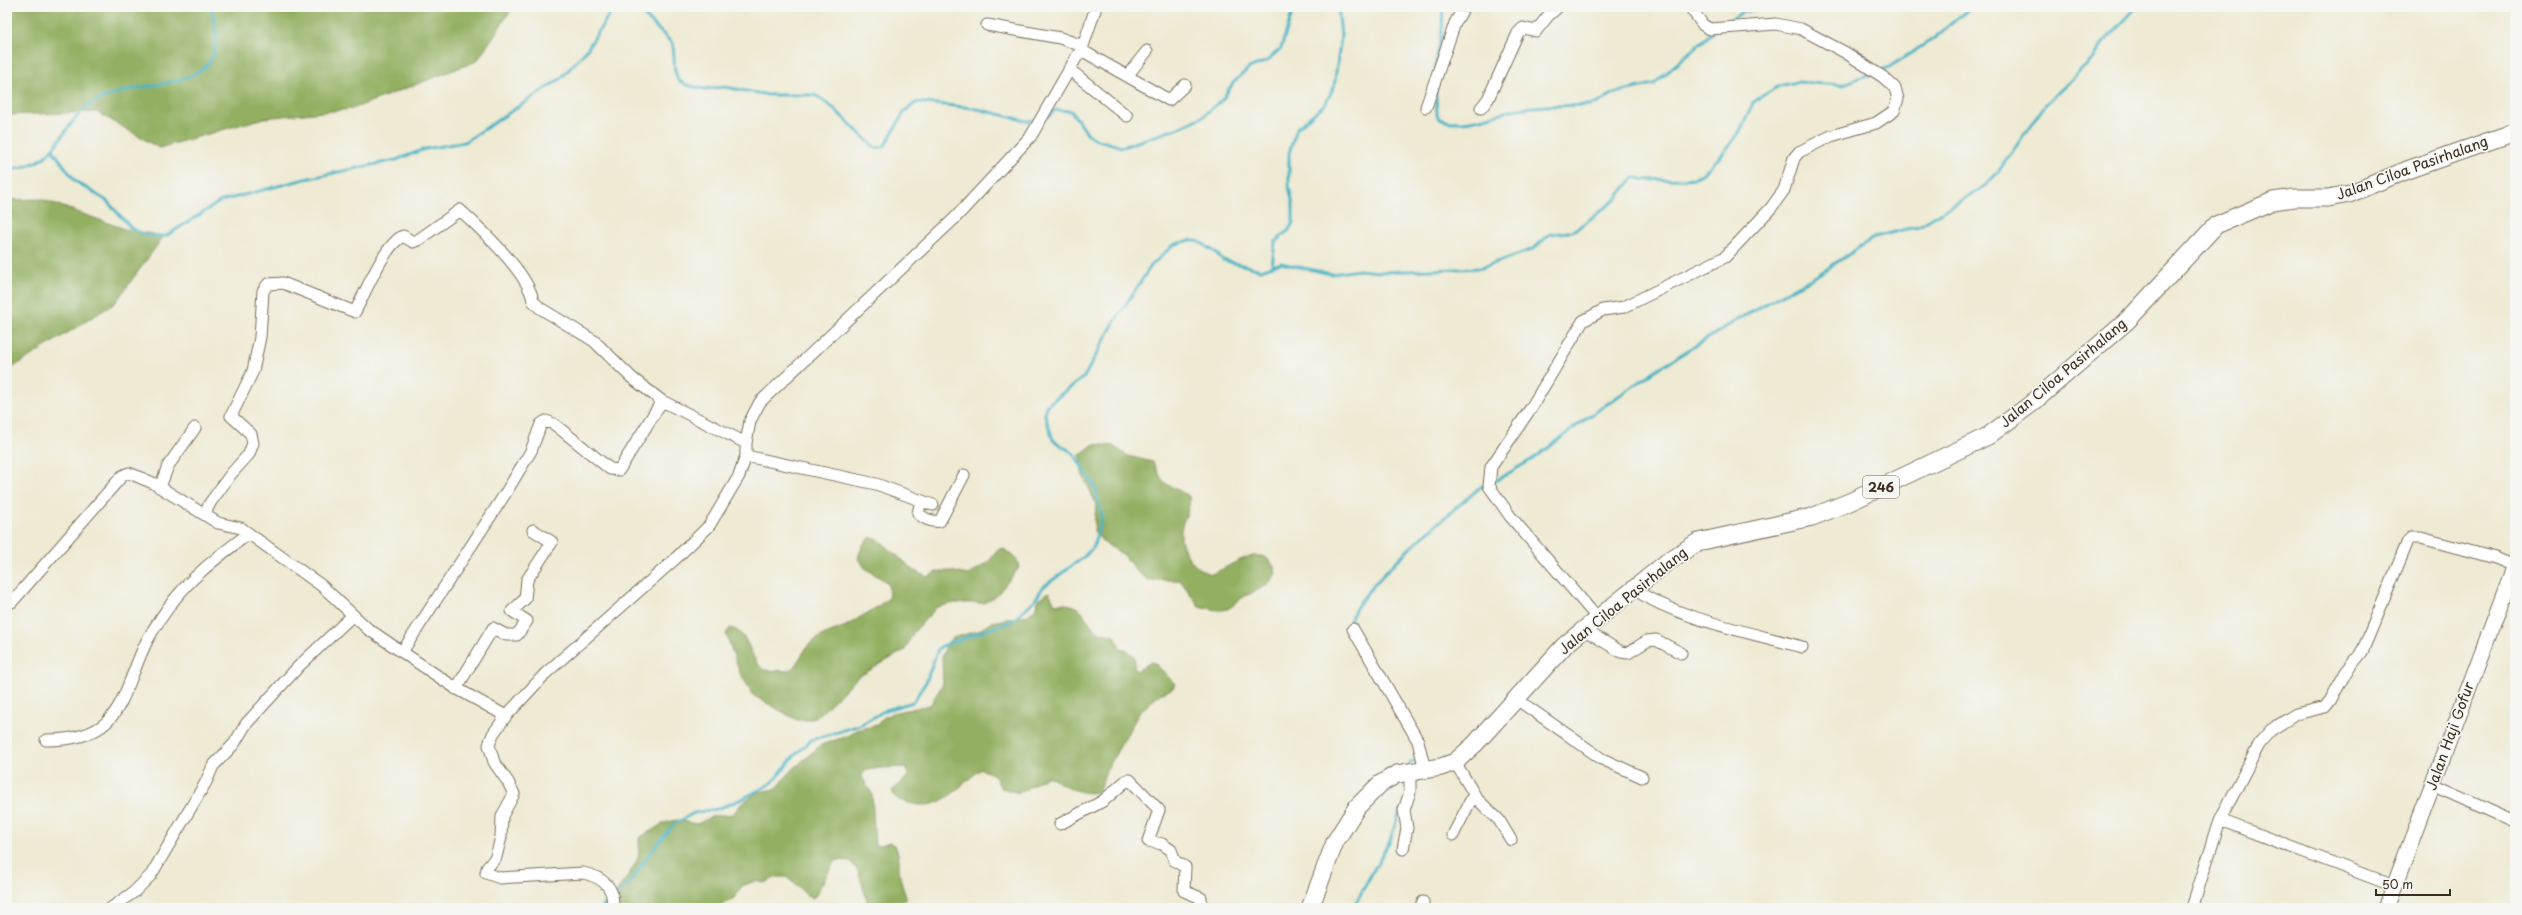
<svg xmlns="http://www.w3.org/2000/svg" width="2522" height="915" font-family="'Playpen Sans',sans-serif">
	<style>
		.forest { fill: #93b062; stroke: #676d40 }
		.lines { fill: none; stroke-linecap: round; stroke-linejoin: round }
		.stream { stroke: #48b4c5; stroke-width: 3 }
		.street-casing { stroke: #7a6d5d; stroke-width: 13 }
		.secondary-casing { stroke: #7a6d5d; stroke-width: 17 }
		.primary-casing { stroke: #7a6d5d; stroke-width: 19 }
		.street { stroke: #fff; stroke-width: 11 }
		.secondary { stroke: #fff; stroke-width: 15 }
		.primary { stroke: #fff; stroke-width: 17 }
		.labels { text-anchor: middle; stroke-width: 3.5; stroke-linejoin: round; paint-order: stroke }
		.shield { fill: #f6f6f2; stroke: #73675e; stroke-width: 1 }
		.shield-label { font-size: 13px; font-weight: bold; fill: #3b2a1e }
		.street-label { font-size: 14px; fill: #3b2a1e; stroke: #f6f6f2 }
	</style>
	<rect width="100%" height="100%" fill="#f6f6f2"/>
	<filter id="ink" filterUnits="userSpaceOnUse"><feTurbulence type="fractalNoise" baseFrequency=".025" numOctaves="2"/><feDisplacementMap in="SourceGraphic" scale="8" xChannelSelector="R" yChannelSelector="G"/><feConvolveMatrix kernelMatrix="1 2 1 2 8 2 1 2 1" color-interpolation-filters="sRGB"/></filter>
	<filter id="wash" filterUnits="userSpaceOnUse"><feTurbulence type="fractalNoise" baseFrequency=".012" numOctaves="4" result="noise"/><feDisplacementMap in="SourceGraphic" scale="16" xChannelSelector="R" yChannelSelector="G"/><feGaussianBlur stdDeviation="0.9" result="paint"/><feColorMatrix in="noise" values="0 0 0 0 0 0 0 0 0 0 0 0 0 0 0 0 0 1.4 0 .05"/><feComposite in="paint" operator="in"/></filter>
	<g filter="url(#wash)">
		<rect width="100%" height="100%" fill="#eeead3"/>
		<path class="forest" d="M7,7H513L477,61L352,109L264,118L159,148L97,112L7,115Z
			M41,199L125,229L164,236L115,303L7,371V200Z
			M1094,444L1113,446L1128,456L1153,462L1163,482L1189,496C1191,509 1185,515 1182,526C1176,545 1194,572 1212,574C1231,567 1266,537 1276,573C1269,588 1255,590 1242,598C1237,601 1233,607 1227,609C1219,612 1208,608 1199,606L1180,580H1148L1135,570L1124,555L1103,542L1094,531L1096,504L1082,473L1080,455Z
			M869,538H877L915,571L928,577L936,572L950,571L968,575L989,562L997,550L1003,548L1017,560L1019,568L996,596L984,603H954L937,607L913,633L905,650L858,677L816,718L806,720H797L754,696L740,673L726,634L730,628C750,631 749,660 764,670L787,671L794,667L809,644L825,634L846,626L877,607L889,598L888,583L865,568L858,557L863,545Z
			M1049,592L1055,604C1085,602 1080,616 1098,632L1115,636L1120,648C1132,653 1137,654 1134,668L1137,671L1151,662L1155,663L1175,684L1173,688L1157,696L1139,713L1107,769L1098,792C1080,796 1063,785 1048,776L1019,793L1001,788L994,775L981,769C956,788 941,814 906,802C899,800 895,799 892,791L908,776L907,767L879,768L864,771L862,777L872,794L875,846L891,842C903,852 897,867 901,881C902,887 905,893 907,899L884,908H869L859,873L851,861L837,860L834,862L816,895L813,898L805,894L799,887L786,877H777L764,883L755,881L742,886L734,898L718,908H601C610,902 633,870 637,860C640,853 639,844 639,838L664,823L677,820L697,824L713,816L733,814L742,803L758,792L776,789L791,771L821,745L850,735L857,730L877,725L883,718L892,713L930,705L943,684L942,656L948,642L952,638L978,631L992,622L1028,615L1036,608L1039,599Z"/>
		<g class="lines">
			<path class="stream" d="M636,7L673,44L675,71L678,80L686,85L704,89L725,87L768,95H815L831,106L875,148L884,147L905,111L917,102L973,108L1027,121L1038,120
				M1723,24L1743,12L1766,7
				M1435,67L1442,29L1443,7
				M1879,71L1889,67L1933,39L1971,7
				M1436,88L1437,115L1439,119C1467,129 1495,112 1524,108C1545,105 1567,106 1589,105L1598,103L1614,93L1654,84L1713,32
				M1048,117L1055,110L1071,111L1088,134L1095,139L1122,147L1176,129L1202,117L1223,99L1233,83L1249,68L1267,61L1281,48L1294,7
				M52,149L75,181L107,201L131,228L148,236H166L221,201L305,179L396,160L425,149L465,142L560,79L586,51L614,7
				M7,164L12,169C57,164 56,135 84,109C117,80 189,92 210,61C220,45 215,24 211,7
				M1272,266L1275,242L1289,230L1293,222V204L1289,187V153L1297,128L1325,104L1334,87L1341,36L1338,7
				M1492,483L1536,457L1587,418L1656,370L1742,317L1816,276L1875,237L1919,226L1986,185L1998,172L2045,105L2094,58L2103,43L2137,7
				M1350,629C1342,599 1457,507 1482,486L1487,485
				M1409,766L1410,763L1420,760
				M615,897L628,885L651,852L674,824L694,813L717,809L742,799L772,783L794,756L811,740L860,725L886,710L913,702L926,682L938,649L942,646L1012,621L1035,600L1043,587L1084,557L1093,547L1102,518L1095,487L1073,453L1053,440L1045,415L1046,406L1084,377L1115,321L1151,266L1173,245L1190,240L1200,242L1216,253L1223,260L1261,270L1281,263L1331,274L1359,270L1379,272L1481,268L1533,249L1550,234L1569,232L1578,228L1615,200L1634,177L1645,180L1684,179L1694,178L1702,174L1722,155L1740,131L1754,101L1779,86L1797,82L1841,85L1872,73
				M601,908L609,901
				M1353,908L1390,840L1400,810"/>
		</g>
	</g>
	<g filter="url(#ink)">
		<g class="lines">
			<defs>
				<path id="street" d="M987,25L1060,38L1083,46
					M1081,50L1127,76L1147,51
					M1069,69L1127,116
					M1127,76L1169,100L1185,85
					M1426,107L1455,23L1464,7
					M1481,108L1488,99L1518,33L1523,28L1536,31L1548,16L1558,7
					M746,456L876,484L933,505
					M160,487L168,466L195,428
					M921,501L918,513C922,518 933,523 940,521L964,475
					M205,514L210,503L231,474L249,454L253,443L251,434L231,416L253,371L260,337L263,291L268,284L283,283L355,312C365,293 385,244 403,236L413,242L418,240L460,210C481,229 529,274 533,301L540,308L594,341L632,378L662,401L746,443
					M1634,589C1675,618 1752,633 1802,647
					M12,602L122,476L129,473L153,483L218,523L241,528L322,586L368,629L454,687L506,716
					M1599,620L1510,516L1489,486L1491,467L1531,408L1583,321L1603,310L1624,307L1725,257L1771,208L1784,190L1794,158L1799,152L1831,136L1876,123L1894,111L1898,99L1895,88L1883,77L1846,53L1801,29L1776,24L1710,29L1703,25L1690,7
					M1353,629L1418,741L1425,770
					M1585,630L1621,652L1628,653L1647,641L1656,640L1681,653
					M402,652L505,494L531,451L541,424L546,421L554,424L610,469L619,470L662,401
					M456,689L493,628L506,635H517L527,621L512,611L525,599L527,580L552,542L533,530
					M1515,698L1602,759L1642,777
					M46,740C120,740 119,703 144,647C150,633 159,621 168,608C189,578 219,556 248,534
					M1455,762L1477,799L1499,820L1511,840
					M2432,785L2515,822
					M2220,820L2261,741L2271,730L2296,714L2325,707L2330,701L2346,672L2362,652L2408,541L2411,538H2421L2495,558L2515,566
					M1060,824L1103,801L1127,780H1130L1159,810L1148,841L1162,844L1171,850L1175,861L1185,867L1184,891L1201,898V908
					M1453,835L1474,794
					M1403,849L1407,828L1404,810L1410,792V771
					M111,908L134,892L151,875L206,782L213,766L234,744L246,724L299,666L352,616
					M612,908C616,887 602,877 583,873L500,878L486,873L487,868L496,857L501,837L502,816L514,794L508,782L494,762L489,745L493,734L506,716L546,673L674,560L709,526L739,476L746,456V443L750,421L760,402L955,218L1031,136L1083,46L1096,7
					M1420,908L1423,902
					M2192,908L2220,820L2394,886"/>
				<path id="secondary" d="M2386,908L2515,565"/>
				<path id="primary" d="M1310,908L1335,842L1357,807L1380,784L1397,774L1441,767L1455,762L1475,744L1565,645L1667,562L1698,542L1812,517L1852,501L1988,436L2031,404L2128,320L2216,225L2273,201L2294,198H2328L2349,194L2407,170L2515,132"/>
			</defs>
			<use href="#street" class="street-casing"/>
			<use href="#secondary" class="secondary-casing"/>
			<use href="#primary" class="primary-casing"/>
			<use href="#street" class="street"/>
			<use href="#secondary" class="secondary"/>
			<use href="#primary" class="primary"/>
		</g>
	</g>
	<g class="labels">
		<rect class="shield" x="1863" y="476" width="36" height="22" rx="3"/>
		<g class="shield-label">
			<text x="1881" y="492">246</text>
		</g>
		<g class="street-label">
			<text transform="translate(2412 168) rotate(-20)" y="5">Jalan Ciloa Pasirhalang</text>
			<text transform="translate(2063 373) rotate(-40)" y="5">Jalan Ciloa Pasirhalang</text>
			<text transform="translate(1623 601) rotate(-39)" y="5">Jalan Ciloa Pasirhalang</text>
			<text transform="translate(2450 736) rotate(-70)" y="5">Jalan Haji Gofur</text>
		</g>
	</g>
	<rect width="2522" height="915" fill="none" stroke="#f6f6f2" stroke-width="24"/>
	<path d="M2376 889v6h74v-6" fill="none" stroke="#3b2a1e" stroke-width="2"/>
	<text x="2382" y="889" font-size="12" fill="#3b2a1e" stroke="#f6f6f2" stroke-width="3" paint-order="stroke">50 m</text>
</svg>
